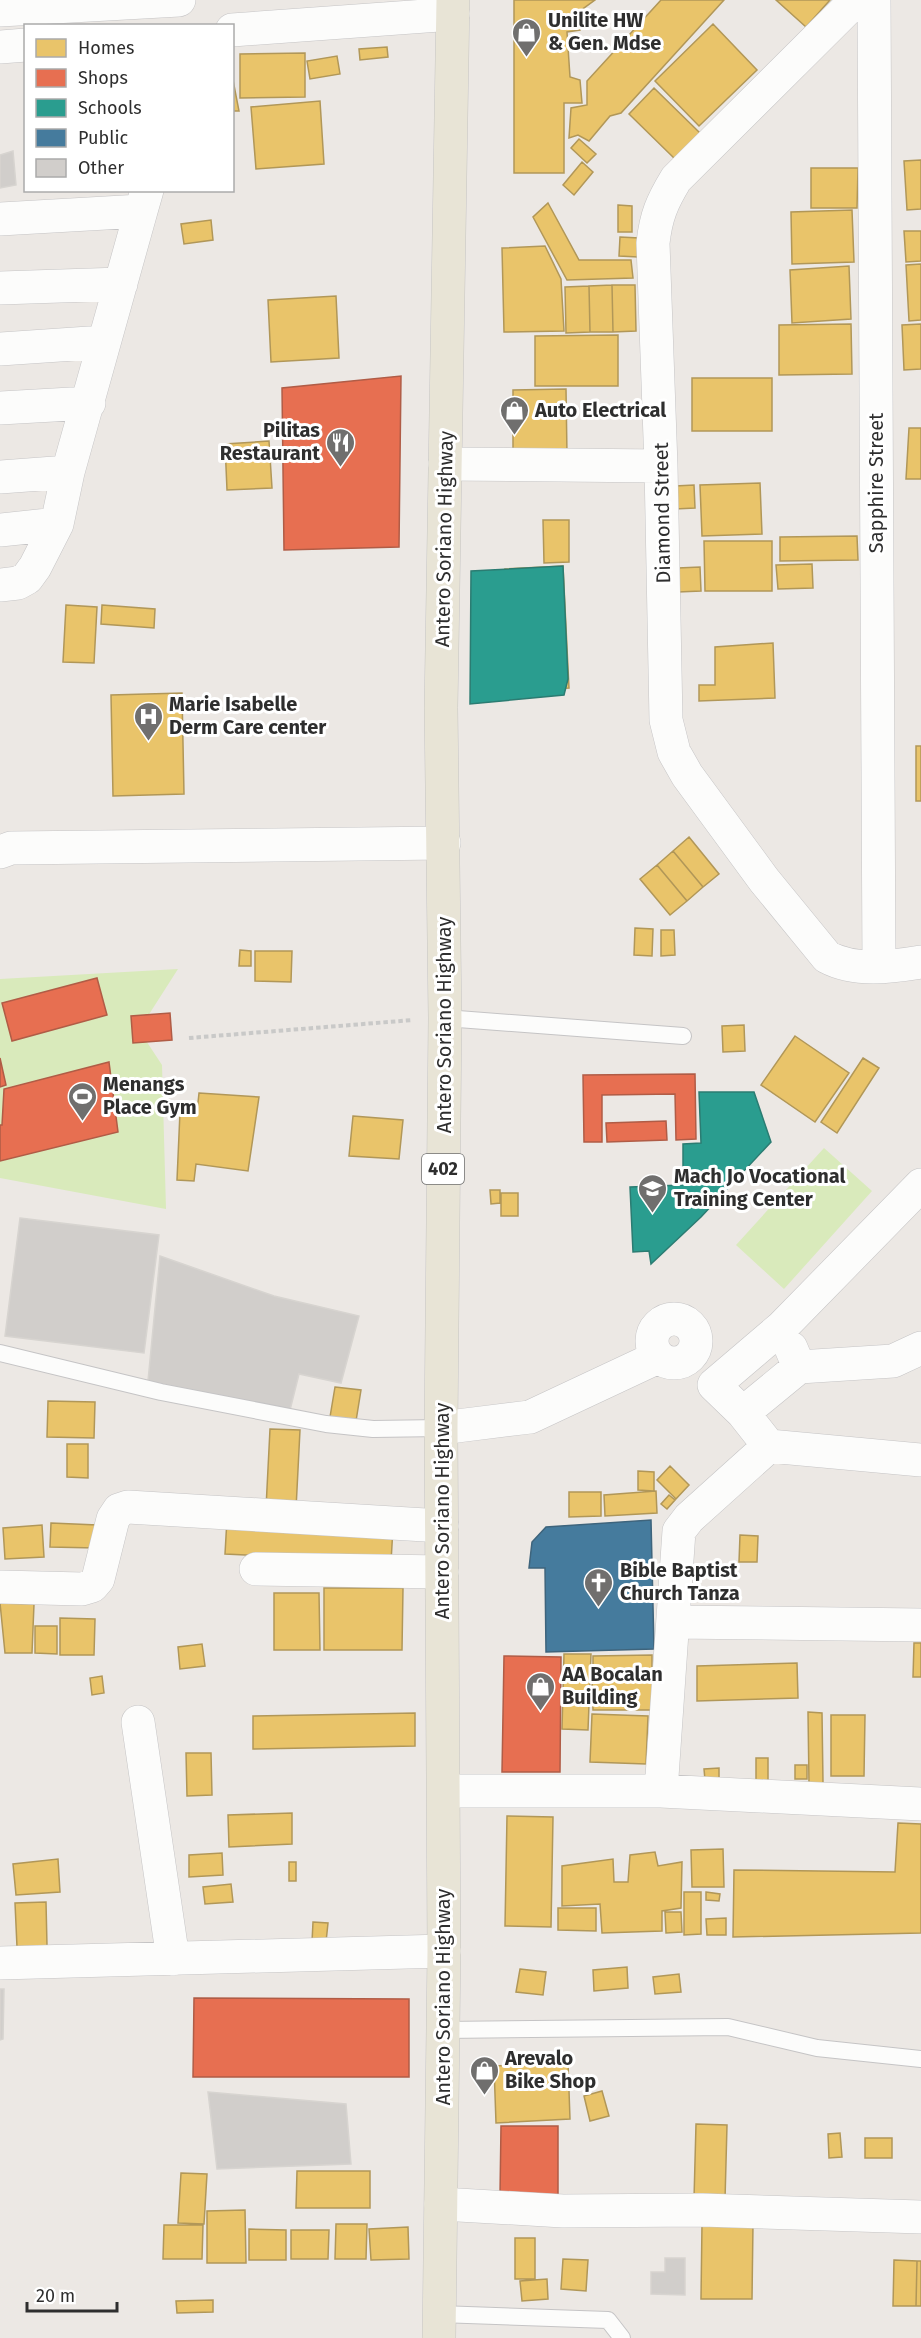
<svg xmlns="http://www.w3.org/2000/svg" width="921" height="2338" font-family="'Fira Sans',sans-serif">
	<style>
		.pitch { fill: #d9eabb }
		.homes { fill: #e9c46a; stroke: #b19758; stroke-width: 1.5 }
		.shops { fill: #e76f51; stroke: #b05c46; stroke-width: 1.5 }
		.schools { fill: #2a9d8f; stroke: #2b7c72; stroke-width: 1.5 }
		.public { fill: #457b9d; stroke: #3e647c; stroke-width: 1.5 }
		.building { fill: #d1cecb; stroke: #d7d4d0; stroke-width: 1.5 }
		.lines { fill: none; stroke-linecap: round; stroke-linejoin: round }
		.service-casing { stroke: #c5c4c5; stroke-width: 18 }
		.minor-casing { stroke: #c5c4c5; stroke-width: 34 }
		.primary-casing { stroke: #c6c5c4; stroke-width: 34 }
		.path { stroke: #c9c9c8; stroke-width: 4; stroke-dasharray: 4.5 3; stroke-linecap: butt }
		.service { stroke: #fcfcfb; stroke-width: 16 }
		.minor { stroke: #fcfcfb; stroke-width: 33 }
		.primary { stroke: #e8e4d6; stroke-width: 33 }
		.labels { text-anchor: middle; stroke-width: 6; stroke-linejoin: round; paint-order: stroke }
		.shield { fill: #fff; stroke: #6d6d6d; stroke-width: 1.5 }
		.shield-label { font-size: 18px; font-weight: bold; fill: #2e2e2e }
		.poi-label { font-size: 20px; font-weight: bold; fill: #2e2e2e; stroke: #fff; text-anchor: start }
		.street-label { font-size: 20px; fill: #2e2e2e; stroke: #fff }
	</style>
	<rect width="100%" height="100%" fill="#ece8e4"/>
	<path class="pitch" d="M178,969L139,1030L162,1065L166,1209L0,1178V979Z
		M824,1148L872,1191L784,1289L736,1245Z"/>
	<path class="homes" d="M514,0H595L580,11V30L567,32L570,77L580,80L582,103H564V173H514Z
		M661,0H724L621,113L610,116L589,141L578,135L569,138L571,108L587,105V81Z
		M776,0H830L806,27Z
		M713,24L757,70L699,126L655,81Z
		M387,47L388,57L360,60L359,49Z
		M305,53V97L240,98V54Z
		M337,56L340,74L310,79L307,61Z
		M232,75L239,111H232Z
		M654,88L701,134L676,160L629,114Z
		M320,101L324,164L256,169L251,107Z
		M579,139L596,154L587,163L571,148Z
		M921,160V209L907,210L904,161Z
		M582,162L593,172L574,195L563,185Z
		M811,168H858L857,208H811Z
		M548,203L579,260H631L633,278L567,280L533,217Z
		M618,205L632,206V232H618Z
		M852,210L854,262L792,264L791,212Z
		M211,220L213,240L184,244L181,224Z
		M904,231H921V261L906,262Z
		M620,237L639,238L638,257L619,256Z
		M545,246L561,279L564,331L504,332L502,248Z
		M921,264V320L909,321L906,265Z
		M849,266L851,319L792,323L790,270Z
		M612,285L613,332H590L589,286Z
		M612,285H635L636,331L613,332Z
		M589,286L590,332L566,333L565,287Z
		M336,296L339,358L271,362L268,300Z
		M851,324L852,374L779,375V325Z
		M921,324V369L904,370L902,325Z
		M618,335V386H535V336Z
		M692,378H772V431H692Z
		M566,389L567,455L513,456V390Z
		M909,428H921V479H906Z
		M269,441L272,488L227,490L225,444Z
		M760,483L762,534L702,536L700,485Z
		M694,485L695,508L675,509V486Z
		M543,520H569V562L544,563Z
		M857,536L858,560L780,561V537Z
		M704,541H772V591H705Z
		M812,564L813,588L778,589L776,565Z
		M563,566L569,688L510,691L505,569Z
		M700,567L701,591L678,592V568Z
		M66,605L97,607L94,663L63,662Z
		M102,605L155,609L154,628L101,624Z
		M773,643L775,698L699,701V685H715V647Z
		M182,693L184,794L113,796L111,695Z
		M916,746H921V801H916Z
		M689,837L719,874L703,887L673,851Z
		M673,851L703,887L687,901L657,865Z
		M657,865L687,901L670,915L640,879Z
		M635,928L653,929L652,956L634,955Z
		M661,930H674L675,955L661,956Z
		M240,950L251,951V966H239Z
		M255,951H292L291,982L255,981Z
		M744,1025L745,1051L723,1052L722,1026Z
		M795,1036L849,1073L815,1122L761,1085Z
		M863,1058L879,1068L837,1133L821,1122Z
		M199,1093L259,1097L248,1171L196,1164L194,1181L177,1180L180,1112H197Z
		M353,1116L403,1120L399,1159L349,1156Z
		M490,1190H500V1203L491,1204Z
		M501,1193H518V1216H501Z
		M335,1387L361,1390L356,1421L330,1417Z
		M48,1401L95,1402L94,1438L47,1437Z
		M270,1429L300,1430L296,1509L266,1508Z
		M67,1444H88V1478L67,1477Z
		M670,1466L689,1485L676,1499L657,1480Z
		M638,1471L654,1472V1491L638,1490Z
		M656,1491L657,1513L605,1516L604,1495Z
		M569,1492H601V1516L569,1517Z
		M669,1495L675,1500L667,1509L661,1504Z
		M227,1519L393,1528L391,1562L225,1554Z
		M51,1523L97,1525L96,1548L50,1547Z
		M42,1525L44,1557L5,1559L3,1528Z
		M740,1535L758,1536L757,1562H739Z
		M324,1588H403L402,1650H324Z
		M274,1593H319L320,1650H274Z
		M0,1603L34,1604L32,1653H5Z
		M60,1618L95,1619L94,1655H60Z
		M35,1626H57V1654L35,1653Z
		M914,1643H921V1677H913Z
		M202,1644L205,1666L180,1669L178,1647Z
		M564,1654H591L588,1730L562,1729Z
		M652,1655V1676H593V1656Z
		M797,1663L798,1698L697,1701V1666Z
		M102,1676L104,1693L92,1695L90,1678Z
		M653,1678L654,1710H593L592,1679Z
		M808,1712L822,1713L823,1783L809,1784Z
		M415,1713V1746L253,1749V1716Z
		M592,1714L648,1716L646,1764L590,1762Z
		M831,1715H865L864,1776H831Z
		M186,1753H211L212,1795L187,1796Z
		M756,1758H768V1781H756Z
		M795,1765H807V1779H795Z
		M719,1768V1779L705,1780L704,1769Z
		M292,1813V1844L229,1847L228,1815Z
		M507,1816L553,1817L551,1927L505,1926Z
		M898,1823L921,1824V1933L733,1937L734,1870L895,1872Z
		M723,1849L724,1887H692L691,1850Z
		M655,1852L658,1866L682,1862L681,1908L662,1911V1931L602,1933L600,1904L562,1906V1866L613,1859L614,1882H628L630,1855Z
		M222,1853L223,1875L189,1877V1855Z
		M58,1859L60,1892L16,1895L13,1864Z
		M289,1862H296V1881H289Z
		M231,1884L233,1902L205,1904L203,1887Z
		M684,1892H701V1934L684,1935Z
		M706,1892L720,1894L719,1901L706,1900Z
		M46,1902L47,1946L17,1947L15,1903Z
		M558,1908H596V1931L558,1930Z
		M665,1912H681L682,1932L666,1933Z
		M726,1918V1935H707L706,1919Z
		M313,1922L328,1923L326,1942H312Z
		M627,1967L628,1988L594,1991L593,1970Z
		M520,1969L546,1972L543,1995L516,1992Z
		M679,1974L681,1992L655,1994L653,1977Z
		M568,2062L570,2119L496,2123L494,2066Z
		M602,2091L609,2116L590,2121L584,2096Z
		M696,2124L727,2125L725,2200L694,2199Z
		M840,2133L842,2157L829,2158L828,2134Z
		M865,2138H892V2158H865Z
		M297,2171H370V2208H296Z
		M181,2173L207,2174L204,2224L178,2223Z
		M245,2210L246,2263H207V2211Z
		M336,2224H367L366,2259H335Z
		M702,2224H753L752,2299H701Z
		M164,2225H203L202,2259H163Z
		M408,2227L409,2259L371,2260L369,2229Z
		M249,2229L286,2230V2260H249Z
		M291,2230H329L328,2259H291Z
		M515,2238H535V2279H515Z
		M563,2259L588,2260L586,2291L561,2289Z
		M894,2260L917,2261L916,2306H893Z
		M917,2261H921V2306H916Z
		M547,2279L548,2299L522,2301L520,2281Z
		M213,2300V2312L177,2313L176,2301Z"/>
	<path class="shops" d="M401,376L399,547L284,550L282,388Z
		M97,978L107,1015L12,1041L2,1003Z
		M170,1013L172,1040L133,1043L131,1016Z
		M0,1058L6,1085L0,1087Z
		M109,1062L118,1132L0,1161V1125H2L4,1089Z
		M695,1074L696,1139L676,1140L675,1094L602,1095V1142H584L583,1075Z
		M666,1121L667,1140L607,1142L606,1123Z
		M504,1656L561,1657L560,1772H502Z
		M194,1998L409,1999V2077H193Z
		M501,2126H558V2196H500Z"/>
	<path class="schools" d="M563,566L568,679L564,695L470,704L471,571Z
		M699,1092H754L771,1142L701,1217L651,1264L649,1251L633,1252L630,1187L683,1185V1144L701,1143Z"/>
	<path class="public" d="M651,1520L654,1649L546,1652L545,1568H529L532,1542L546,1527Z"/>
	<path class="building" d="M13,151L16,185L0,188V155Z
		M20,1218L159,1235L144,1353L5,1336Z
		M160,1256L274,1296L359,1316L341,1383L299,1374L290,1410L148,1381Z
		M0,1989H4L3,2039L0,2040Z
		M208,2092L346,2104L351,2164L217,2169Z
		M665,2258H685V2295L651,2294V2272H665Z"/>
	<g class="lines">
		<defs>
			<path id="service" d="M445,1018L683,1036
				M0,1353L161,1392L326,1424L373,1429L441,1428
				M444,2030L728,2027L817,2048L921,2059
				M439,2314L608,2320L622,2338"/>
			<path id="minor" d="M856,0L676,179C662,202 656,216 653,243L661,466L666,720L674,752L687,775L764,880L827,957C855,972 891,967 921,962
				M874,0L879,967
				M0,10L179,0
				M232,30L453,14
				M0,47L26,45
				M0,219L141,211L147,190
				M0,288L121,284
				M0,349L104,342
				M0,408L89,403
				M445,464L661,466
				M0,477L68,472
				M0,530L57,524
				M0,585L18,583L27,578L35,567L57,524L68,472L141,211
				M0,852L11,848L444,843
				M652 1341a22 22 0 1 1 44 0a22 22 0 1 1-44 0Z
				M799,1367L893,1361L921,1348
				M743,1413L799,1367L791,1348
				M441,1428L530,1417L658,1357
				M769,1446L921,1460
				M256,1569L442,1572
				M1,1587L82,1589L92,1586L98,1579L113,1519L119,1510L128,1507L442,1526
				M673,1622L921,1625
				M138,1722L173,1959
				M444,1791H661L921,1804
				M661,1791L679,1531L689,1518L769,1446L743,1413L714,1385L782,1327L921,1185
				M0,1963L444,1951
				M441,2204L563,2211L702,2210L921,2217"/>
			<path id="primary" d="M439,2338L444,1951L441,1428L445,1018L441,708L453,0"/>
		</defs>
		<use href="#service" class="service-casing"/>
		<use href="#minor" class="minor-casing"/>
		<use href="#primary" class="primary-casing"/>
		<path class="path" d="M189,1038L413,1020"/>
		<use href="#service" class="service"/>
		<use href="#minor" class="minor"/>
		<use href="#primary" class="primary"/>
	</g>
	<defs>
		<symbol id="shop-pin" viewBox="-11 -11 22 30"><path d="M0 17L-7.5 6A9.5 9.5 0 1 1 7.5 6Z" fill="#706f6e" stroke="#fff"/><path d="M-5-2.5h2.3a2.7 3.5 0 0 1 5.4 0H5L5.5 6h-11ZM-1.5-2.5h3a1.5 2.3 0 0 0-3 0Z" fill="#fff"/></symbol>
		<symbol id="restaurant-pin" viewBox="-11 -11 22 30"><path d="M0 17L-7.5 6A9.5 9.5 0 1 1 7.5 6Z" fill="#706f6e" stroke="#fff"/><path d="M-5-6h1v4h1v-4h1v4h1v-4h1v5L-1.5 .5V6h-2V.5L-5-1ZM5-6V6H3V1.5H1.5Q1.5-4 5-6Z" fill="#fff"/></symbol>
		<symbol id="hospital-pin" viewBox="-11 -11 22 30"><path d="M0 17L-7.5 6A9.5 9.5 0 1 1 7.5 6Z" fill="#706f6e" stroke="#fff"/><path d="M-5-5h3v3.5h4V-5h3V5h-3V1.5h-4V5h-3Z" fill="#fff"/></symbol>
		<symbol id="stadium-pin" viewBox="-11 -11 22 30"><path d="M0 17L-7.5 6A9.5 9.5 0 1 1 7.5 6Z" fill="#706f6e" stroke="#fff"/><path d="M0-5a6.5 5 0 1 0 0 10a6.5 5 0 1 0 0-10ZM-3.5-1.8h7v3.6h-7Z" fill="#fff"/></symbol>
		<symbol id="school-pin" viewBox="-11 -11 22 30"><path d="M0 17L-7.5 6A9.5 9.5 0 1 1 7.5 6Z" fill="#706f6e" stroke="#fff"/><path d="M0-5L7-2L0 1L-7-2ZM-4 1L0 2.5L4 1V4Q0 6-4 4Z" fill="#fff"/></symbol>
		<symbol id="church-pin" viewBox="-11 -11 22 30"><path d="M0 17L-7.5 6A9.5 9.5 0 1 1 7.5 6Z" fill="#706f6e" stroke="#fff"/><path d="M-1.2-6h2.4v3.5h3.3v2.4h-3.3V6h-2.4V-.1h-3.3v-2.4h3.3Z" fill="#fff"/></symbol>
	</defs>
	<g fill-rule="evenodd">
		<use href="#shop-pin" x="510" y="16" width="33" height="45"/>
		<use href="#shop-pin" x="498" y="394" width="33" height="45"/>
		<use href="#restaurant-pin" x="324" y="426" width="33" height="45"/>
		<use href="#hospital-pin" x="132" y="700" width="33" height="45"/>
		<use href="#stadium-pin" x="66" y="1080" width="33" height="45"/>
		<use href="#school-pin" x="636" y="1172" width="33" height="45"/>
		<use href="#church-pin" x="582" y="1566" width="33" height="45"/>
		<use href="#shop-pin" x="524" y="1670" width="33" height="45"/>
		<use href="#shop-pin" x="468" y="2054" width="33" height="45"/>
	</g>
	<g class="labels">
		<rect class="shield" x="422" y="1154" width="42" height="30" rx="4.5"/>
		<g class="shield-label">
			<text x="443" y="1175">402</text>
		</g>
		<g class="poi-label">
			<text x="548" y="27">Unilite HW<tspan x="548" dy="23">&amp; Gen. Mdse</tspan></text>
			<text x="535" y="417">Auto Electrical</text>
			<text x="320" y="437" text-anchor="end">Pilitas<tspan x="320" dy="23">Restaurant</tspan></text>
			<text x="169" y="711">Marie Isabelle<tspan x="169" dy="23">Derm Care center</tspan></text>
			<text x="103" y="1091">Menangs<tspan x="103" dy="23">Place Gym</tspan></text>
			<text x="674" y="1183">Mach Jo Vocational<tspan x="674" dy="23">Training Center</tspan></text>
			<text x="620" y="1577">Bible Baptist<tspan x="620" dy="23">Church Tanza</tspan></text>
			<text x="562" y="1681">AA Bocalan<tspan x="562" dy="23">Building</tspan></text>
			<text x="505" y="2065">Arevalo<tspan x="505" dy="23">Bike Shop</tspan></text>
		</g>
		<g class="street-label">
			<text transform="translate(876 483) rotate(-90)" y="7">Sapphire Street</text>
			<text transform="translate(662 513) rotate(-91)" y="7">Diamond Street</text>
			<text transform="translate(444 539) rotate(-89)" y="7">Antero Soriano Highway</text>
			<text transform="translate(444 1025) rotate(-90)" y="7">Antero Soriano Highway</text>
			<text transform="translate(442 1511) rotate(-90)" y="7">Antero Soriano Highway</text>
			<text transform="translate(443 1997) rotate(-90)" y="7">Antero Soriano Highway</text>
		</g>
	</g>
	<rect x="24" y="24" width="210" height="168" fill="#ffffff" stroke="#ababab" stroke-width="1.5"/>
	<rect x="36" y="39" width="30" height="18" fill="#e9c46a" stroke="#ababab" stroke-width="1.5"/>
	<text x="78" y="54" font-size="18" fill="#2e2e2e">Homes</text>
	<rect x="36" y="69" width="30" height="18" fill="#e76f51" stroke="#ababab" stroke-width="1.5"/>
	<text x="78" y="84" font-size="18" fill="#2e2e2e">Shops</text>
	<rect x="36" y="99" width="30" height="18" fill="#2a9d8f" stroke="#ababab" stroke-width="1.5"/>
	<text x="78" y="114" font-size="18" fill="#2e2e2e">Schools</text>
	<rect x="36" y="129" width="30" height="18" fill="#457b9d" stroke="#ababab" stroke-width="1.5"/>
	<text x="78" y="144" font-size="18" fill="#2e2e2e">Public</text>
	<rect x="36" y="159" width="30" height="18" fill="#d1cecb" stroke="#ababab" stroke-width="1.5"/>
	<text x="78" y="174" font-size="18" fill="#2e2e2e">Other</text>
	<path d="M27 2302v9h90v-9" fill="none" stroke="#2e2e2e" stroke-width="3"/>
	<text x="36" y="2302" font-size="18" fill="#2e2e2e" stroke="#ffffff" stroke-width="4.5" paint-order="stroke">20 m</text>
</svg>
